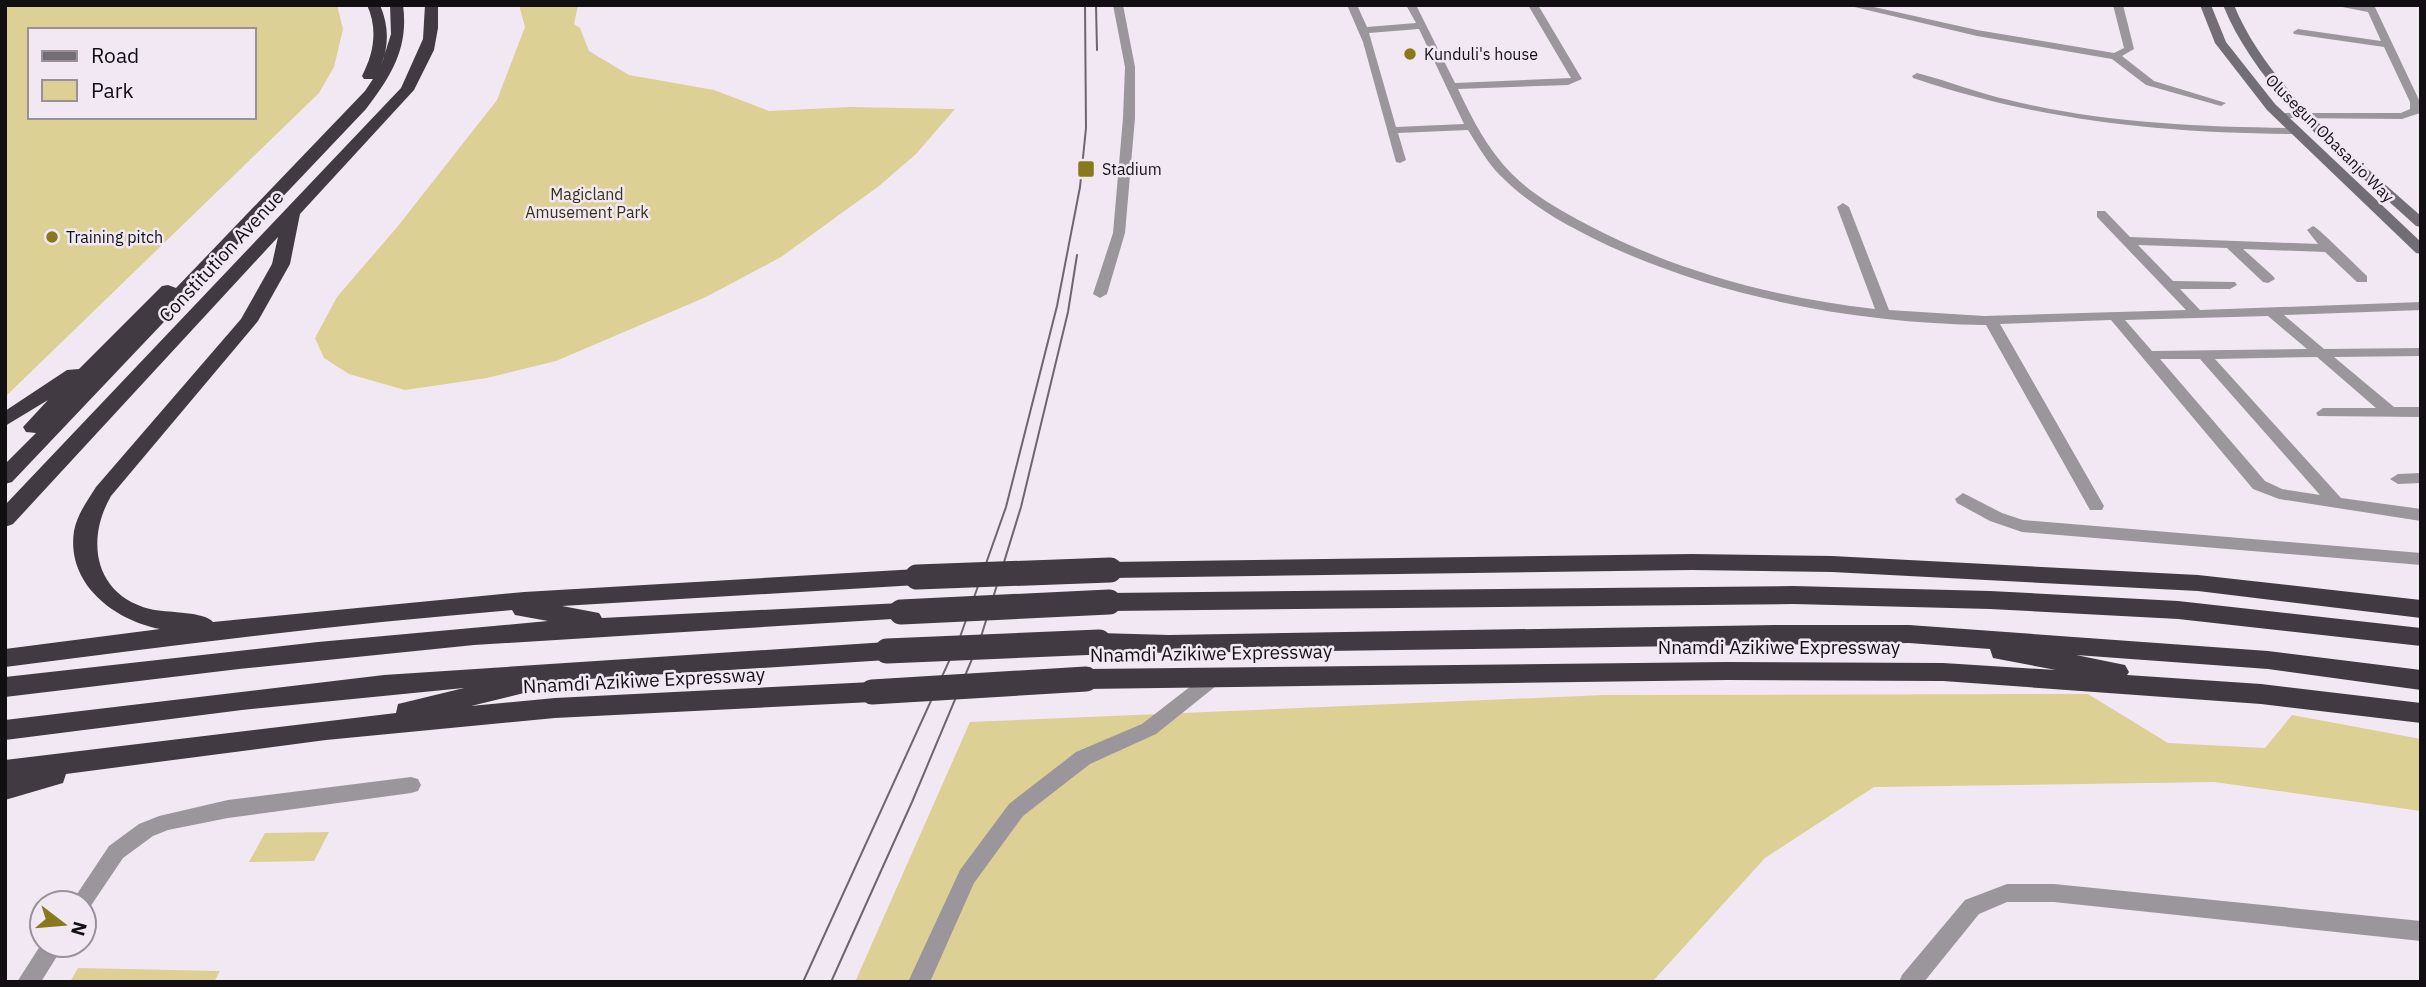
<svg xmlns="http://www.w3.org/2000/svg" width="2426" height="987" font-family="'IBM Plex Sans',sans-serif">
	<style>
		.green { fill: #dcd094; fill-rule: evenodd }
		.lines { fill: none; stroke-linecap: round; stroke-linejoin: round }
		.street { fill: #9a969b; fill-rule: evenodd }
		.secondary { fill: #736e75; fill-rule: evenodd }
		.highway { fill: #413a43; fill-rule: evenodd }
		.tram { stroke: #6c666e; stroke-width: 2 }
		.highway-bridge { stroke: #413a43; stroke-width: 25 }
		.poi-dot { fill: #89781c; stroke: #f1e8f4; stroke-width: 2.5 }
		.labels { text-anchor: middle; stroke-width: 5; stroke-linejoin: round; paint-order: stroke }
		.far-poi-label { font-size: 16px; fill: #120f13; stroke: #f1e8f4; text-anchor: start }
		.far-street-label { font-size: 16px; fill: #120f13; stroke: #f1e8f4 }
		.far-park-label { font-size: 16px; fill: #383111; stroke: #f1e8f4 }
		.street-label { font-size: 19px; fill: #120f13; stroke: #f1e8f4 }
	</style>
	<rect width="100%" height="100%" fill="#f1e8f4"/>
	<path class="green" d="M5,5H337L343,29L334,67L319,93L5,397ZM30,30H254V117H30Z
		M519,5H578L574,24L580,28L589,51L629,75L714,90L769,111L850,107L955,109L916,154L879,186L781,257L706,297L556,361L487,378L405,390L349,374L324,358L315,338L337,297L398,226L497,100L525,27Z
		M2088,694L2168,743L2265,748L2292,715L2421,739V811L2214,782L1874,787L1765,858L1652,982H855L970,722L1604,695Z
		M329,832L314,861L249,862L265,833Z
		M78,968L220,971L214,982H70Z"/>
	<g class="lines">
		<path class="street" d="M1113,5H1123L1135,67V118L1125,233L1107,294L1100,298L1093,294L1113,233L1123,118L1125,67Z
			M1347,5H1357L1367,27L1416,23L1406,5H1416L1455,83L1571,78L1528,5H1538L1582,79L1568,85L1458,89C1472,119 1488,150 1512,174C1533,195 1560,210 1586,224C1675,271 1775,298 1875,309L1837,207L1843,203L1849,207L1889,310L1984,316L2186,310L2097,217V211H2105L2130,237L2318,244L2307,230L2313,226C2320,229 2357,267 2367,276V282H2357L2325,252L2243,249L2273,276L2275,279L2268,283L2263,282L2227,248L2138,245L2173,281L2235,282L2237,285L2230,289H2180L2200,310L2421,302V310L2284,315L2324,349L2421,348V356L2334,357L2394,407H2421V417L2318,416L2316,413L2323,408H2376L2317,357L2215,359L2341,498L2421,509V521L2279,499L2253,489L2111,320L2000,324L2104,506L2102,510H2090L1986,325C1858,323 1726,299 1609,246C1573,229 1535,209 1506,181C1490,167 1479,148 1468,130L1398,133L1406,160L1400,163L1396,162L1363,42ZM1419,29L1464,124L1396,127L1369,33ZM2268,316L2307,349L2152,351L2125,320ZM2160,359H2200L2320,495L2282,489L2265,481Z
			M1846,5H1865L1977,30L2114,53L2124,48L2113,5H2123L2134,49L2122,56L2154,81L2226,103L2221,106L2146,85L2112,59L1977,36Z
			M2332,5H2374L2420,102V113L2402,119L2276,118L2274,116L2280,113H2401L2410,109V102L2384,47L2294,34L2293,32L2298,29L2381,41L2368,12Z
			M1917,73C1948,81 1978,93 2009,100C2102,123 2199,127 2295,128L2301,131L2295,134C2162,133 2040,121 1913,78L1912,76Z
			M2421,473V483L2398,484L2390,479L2398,474Z
			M1963,493L2002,513L2023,520L2421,553V565L2022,532L1990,521L1957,503L1955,499Z
			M1215,670L1221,672L1224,677L1221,682L1156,734L1090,764L1023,816L974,883L930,982H908L960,870L1009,804L1076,752L1142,724L1209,672Z
			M411,777L418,779L421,785L418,791L411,793L228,818L168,830L153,836L123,858L88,910L84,911V903H71L109,846L139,824L159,816L228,800Z
			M2007,884H2054L2421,921V941L2054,902H2007L1979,914L1924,982H1899L1902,975L1965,900Z
			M42,943V945H64L41,982H17Z"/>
		<path class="secondary" d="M2200,5H2211L2226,42L2275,104L2421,242V254L2416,253L2267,110L2215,43Z
			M2223,5H2234C2268,88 2355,157 2421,216V227L2416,226C2348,164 2258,92 2223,5Z"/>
		<path class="highway" d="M367,5H380C389,26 389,45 381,66L391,34L390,5H403C409,48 391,76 366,109L12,482L5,484V464L36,433L26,432L23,427L48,400L5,426V411L67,370L79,369L162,286L168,285L176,288L365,91L373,79H364L362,76C374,53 378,29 367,5Z
			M425,5H438V28L434,50L414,90L300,214L290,264L258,321L111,496C85,541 95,595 150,609C166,613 204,611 213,622L524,592L917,569L925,571L928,577L925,583L917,585L562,606L599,613L602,618L901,603L909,606L912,612L909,618L474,645L239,669L5,697V677L318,642L548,621L515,615L512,610C342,624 174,645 5,667V649L160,629C114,620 66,584 74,531C77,515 87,501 96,487L241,319L272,264L278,237L13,524L5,527V505L401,88L423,39Z
			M1692,554L1832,556L2198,575L2421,600V618L2198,591L1832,572L1692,570L1110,578L1102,576L1099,570L1102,564L1110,562Z
			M1793,586L1990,591L2178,601L2421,628V646L2178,619L1990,609L1793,604L1109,611L1101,608L1098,602L1101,596L1109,593Z
			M1775,625H1909L2268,651L2421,670V690L2268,669L2076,655L2125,665L2129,672L2127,675L2261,684L2421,703V723L2261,704L1943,681L1727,680L1086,689L1077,686L1074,679L1077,672L1086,669L1727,662L1943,663L2056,670L1993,658L1990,649L1909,643L1169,653L1099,651L1091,648L1087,642L1091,636L1099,633L1169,635Z
			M887,642L895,644L899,651L895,658L887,660L526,683L524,693L471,706L555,698L872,682L881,685L884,692L881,699L872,702L555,718L326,740L66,774L63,783L5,800V760L396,713L398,704L464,688L242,710L5,740V720L384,675Z"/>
		<path class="tram" d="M1096,5L1097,50
			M803,982L960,637L1006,507L1057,306L1080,187L1086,128L1085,5
			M831,982L912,802L980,640L1021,507L1068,312L1077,255"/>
		<path class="highway-bridge" d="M917,577L1110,570
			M901,612L1109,602
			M887,651L1099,642
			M872,692L1086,679"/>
	</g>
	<g class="poi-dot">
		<circle cx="1410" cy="54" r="7"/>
		<rect x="1077" y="160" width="18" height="18" rx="3.5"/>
		<circle cx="52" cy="237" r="7"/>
	</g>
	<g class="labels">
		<g class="far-poi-label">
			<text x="1424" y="60">Kunduli's house</text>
			<text x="1102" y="175">Stadium</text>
			<text x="66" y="243">Training pitch</text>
		</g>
		<g class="far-street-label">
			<text transform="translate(2330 138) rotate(45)" y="6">Olusegun Obasanjo Way</text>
		</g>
		<g class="far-park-label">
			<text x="587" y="200">Magicland<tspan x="587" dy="18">Amusement Park</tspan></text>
		</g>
		<g class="street-label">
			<text transform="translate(221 256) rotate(-47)" y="7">Constitution Avenue</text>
			<text x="1779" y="654">Nnamdi Azikiwe Expressway</text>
			<text transform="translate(1211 653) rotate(-1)" y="7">Nnamdi Azikiwe Expressway</text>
			<text transform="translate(644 680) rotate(-3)" y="7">Nnamdi Azikiwe Expressway</text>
		</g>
	</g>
	<rect width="2426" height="987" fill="none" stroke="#120f13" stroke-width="14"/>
	<rect x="28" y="28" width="228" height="91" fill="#f1e8f4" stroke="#98919a" stroke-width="2"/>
	<rect x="42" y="51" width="35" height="10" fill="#736e75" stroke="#98919a" stroke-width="2"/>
	<text x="91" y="63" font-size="21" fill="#120f13">Road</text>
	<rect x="42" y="80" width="35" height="21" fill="#dcd094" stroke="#98919a" stroke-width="2"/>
	<text x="91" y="98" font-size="21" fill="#120f13">Park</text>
	<g transform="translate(63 924) rotate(106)"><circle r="33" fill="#f1e8f4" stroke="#98919a" stroke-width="2"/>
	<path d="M0-5L12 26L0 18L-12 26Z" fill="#89781c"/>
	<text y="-10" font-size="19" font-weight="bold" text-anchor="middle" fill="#120f13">N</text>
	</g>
</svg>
